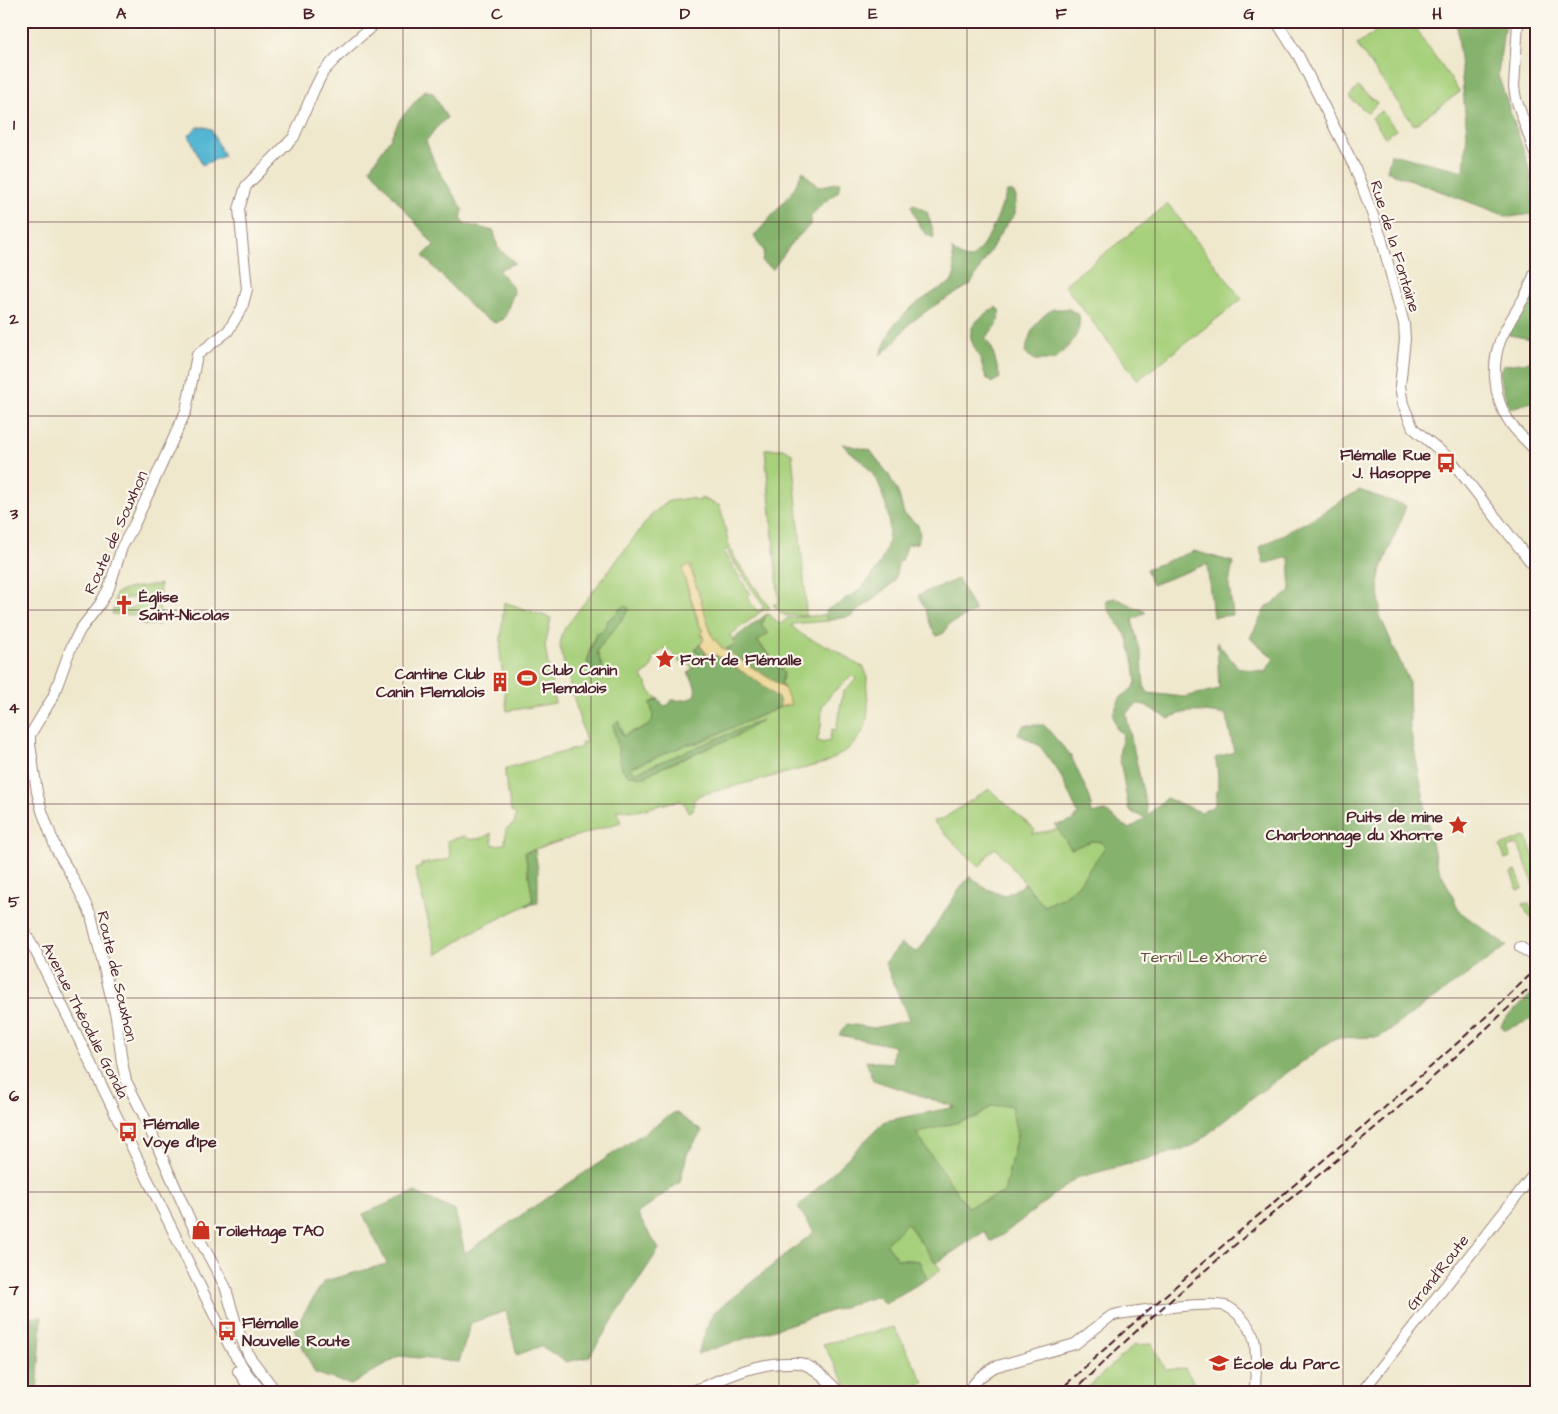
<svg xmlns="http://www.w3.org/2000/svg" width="1558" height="1414" font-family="'Architects Daughter',sans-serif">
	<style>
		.green { fill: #a7d07c; stroke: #787854; fill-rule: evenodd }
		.forest { fill: #85b26c; stroke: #68684c; fill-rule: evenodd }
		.sand { fill: #eeda9e; stroke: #9c7c64 }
		.water { fill: #53b6d2; stroke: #4e6a7e }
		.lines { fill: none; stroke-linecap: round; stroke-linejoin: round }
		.secondary-casing { stroke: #9c847c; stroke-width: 12 }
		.secondary { stroke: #fff; stroke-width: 10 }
		.rail { stroke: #4a1f2b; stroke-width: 2; stroke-dasharray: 8 4; stroke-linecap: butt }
		.grid { fill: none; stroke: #4a1f2b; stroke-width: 1; stroke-opacity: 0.55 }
		.labels { text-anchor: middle; stroke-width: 4.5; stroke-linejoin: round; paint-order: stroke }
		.street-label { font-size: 16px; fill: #4a1f2b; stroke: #fbf7ec }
		.poi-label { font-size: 16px; font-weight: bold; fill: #4a1f2b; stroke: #fbf7ec; text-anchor: start }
		.park-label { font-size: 16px; fill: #665443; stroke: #fbf7ec }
		.neatline { fill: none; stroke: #4a1f2b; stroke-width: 2 }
		.grid-label { font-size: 16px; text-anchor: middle; font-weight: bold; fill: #4a1f2b }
	</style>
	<rect width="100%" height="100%" fill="#fbf7ec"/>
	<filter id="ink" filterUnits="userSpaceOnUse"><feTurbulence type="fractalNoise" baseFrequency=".02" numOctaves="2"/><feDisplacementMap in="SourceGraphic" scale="10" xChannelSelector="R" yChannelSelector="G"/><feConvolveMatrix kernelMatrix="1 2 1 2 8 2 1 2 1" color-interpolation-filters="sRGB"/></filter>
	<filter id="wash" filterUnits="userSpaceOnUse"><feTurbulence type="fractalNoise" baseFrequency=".0096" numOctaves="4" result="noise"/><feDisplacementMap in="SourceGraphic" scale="20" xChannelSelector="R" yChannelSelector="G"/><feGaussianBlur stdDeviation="1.12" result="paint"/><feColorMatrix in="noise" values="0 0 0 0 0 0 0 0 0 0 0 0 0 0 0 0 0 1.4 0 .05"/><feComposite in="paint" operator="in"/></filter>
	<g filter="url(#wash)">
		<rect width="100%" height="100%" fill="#efe8cd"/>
		<path class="green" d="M1391,21H1410L1460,92L1414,125L1357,45Z
			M1358,87L1377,103L1368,113L1349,97Z
			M1382,111L1396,130L1385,137L1372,118Z
			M1168,204L1242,299L1138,380L1064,285Z
			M765,449H786L792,454L805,589L806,616L784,615L773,605L779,602Z
			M690,498L700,501L701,498L720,506L729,546L734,557L770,608L762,611L730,635L736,644L724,650L712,636L691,568L683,573L699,626L702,627L703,631L701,633L704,640L695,649L702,659L693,669L685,659L680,663L671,651L663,650L656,655L650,670L642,675L643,679L647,683C647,690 652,695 659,699L651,703C660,733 639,725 623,736L618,721L625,773L645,777L654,771L739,735L758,723L634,774L632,767L689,743H697L783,706L791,704L781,683L784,673L757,640L768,633L761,626L767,614L770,615L779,624L784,622L787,618L826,615L827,621L792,624V626C805,640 821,642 837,651C847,656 853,664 864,667C865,671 867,675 867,678C867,682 866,686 867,690C872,730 860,745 825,763L700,795L694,800L693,810L688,812L686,806L681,801H676L637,811L616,810L621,822L526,852L533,902L472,932L437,955L415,869L421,867V864L451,859L447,841L465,836L468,839C477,840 484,838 491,833L493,845L505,844L506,829L514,824L516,815L511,811L505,775L506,768L582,747L581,743L586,742L560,649L561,636L565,628L653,513L669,501ZM727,549L733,561L763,605V609L757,611L747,597L750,594L726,556L724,551ZM624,606L597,651L603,672L602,673L597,670L588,654L596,633H600L607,624V621ZM853,675L856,679L843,692L836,730L832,729L829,742L826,741L825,743L817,741L821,727L822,706L832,693Z
			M160,584L159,625H143L137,615L112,614L113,609L117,607L118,610L129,607L130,609L135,607L137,601L136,598H126L114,603L116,593L131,588Z
			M504,602L551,618L545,647L555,703L507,711L500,652Z
			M989,789L1035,830L1032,834L1059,829L1071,848L1092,841L1101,842L1106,847L1078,885L1063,897L1044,906L996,848L990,852L980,867L967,856L933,821L941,820Z
			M1524,837L1527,838L1537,867V887H1535L1518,844L1507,848L1511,857L1505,859L1500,846Z
			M1516,871L1523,888L1518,890L1511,873Z
			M1529,903L1532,911L1537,910L1536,918H1531L1527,913L1523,904Z
			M1011,1105L1017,1135L1004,1193L967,1207L916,1133L977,1117L992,1106Z
			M907,1223L941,1270L927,1279L919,1261L897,1259L885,1244Z
			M894,1327L924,1382L907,1393H851L823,1344Z
			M1152,1344L1166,1370L1185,1368L1200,1393H1082L1134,1345Z"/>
		<path class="forest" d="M1451,21H1505L1498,75L1531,173L1533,214L1509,217L1387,171L1391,154L1464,171L1467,133L1457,26Z
			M425,90L433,93L447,118L436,128L426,141L436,166L463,210L461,219L465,224L494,231L498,248L515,263L498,270L511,285L514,292L504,319L495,323L476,312L423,256L434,245L370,168L390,139L400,119Z
			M803,171L818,187L840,182L838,192L821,205L811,216L810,225L792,243L773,269L762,262L764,251L754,236L791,194Z
			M1007,192H1013L1016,197L1015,214L1003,229L970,285L932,307L910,323L893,344L880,355L893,326L914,305L937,290L951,283L955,274L952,249C958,255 962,259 971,259C990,242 998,215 1007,192Z
			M913,204L927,212L933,230L934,238C919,233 917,219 911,206Z
			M1537,288V340L1509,335L1511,327L1527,298H1531Z
			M996,307L1000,311L997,325L985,338L992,348L1000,378L991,383C983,375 983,367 980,358C977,352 973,346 971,339C968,322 985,315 996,307Z
			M1053,309H1069L1079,315C1082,336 1068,347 1054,360H1035L1025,353C1030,332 1034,321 1053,309Z
			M1537,361V400L1512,408L1508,406L1501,381L1500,370L1504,365Z
			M842,444L870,450L889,475L899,495L904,514L918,525L920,535L917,543L907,545L902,561H899L894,582L871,601L851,616L827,621C826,617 824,612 827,610C830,606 837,606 841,603C843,601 843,600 846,598C848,597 851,597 853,595C884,570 898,536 883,497C881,490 879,482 874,476C866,463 853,455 842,444Z
			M1359,490L1406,506L1379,576L1380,616L1409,682L1410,728L1436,862L1460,912L1507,946L1380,1037L1335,1038L1252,1098L1192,1147L1076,1178L1001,1236L990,1242L985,1231L936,1263L907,1223L886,1244L897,1259L919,1261L927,1279L884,1304L878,1296L697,1354L713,1313L814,1232L798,1207L885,1121L955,1107L873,1080L866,1061L892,1063L894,1046L839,1035L847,1024L874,1028L909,1020L885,963L901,944L916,952L919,951L959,890L970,876L983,887L1004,896L1025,884L1044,906L1063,897L1078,885L1105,847L1101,842L1092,841L1071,849L1055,825L1073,821L1078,814L1060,774L1040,746L1018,734L1024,725H1044L1071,756L1090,798L1092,814L1105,811L1129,829L1146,818L1129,811L1119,755L1123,734L1116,728L1113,714L1120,698L1132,689L1136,683L1134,665L1128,638L1108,609L1106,600L1115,598L1146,612L1132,620L1142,658L1144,686L1148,693L1184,697L1219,689L1217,642L1238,668L1265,672L1274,658L1250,638L1266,607L1291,592L1289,557L1264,564L1260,547L1317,516ZM1137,704L1145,705L1169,719C1186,708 1206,712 1226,715L1234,752L1215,758C1219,772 1219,793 1214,806L1201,812L1166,798L1148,815L1126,714ZM1011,1105L1017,1135L1004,1193L967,1207L916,1133L977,1117L992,1106Z
			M1194,551L1233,562L1229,585L1233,615L1213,617L1207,564L1152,585L1146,569Z
			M958,579L975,611L948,625L944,633L937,636C931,629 930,623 927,614C925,607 921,602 918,595Z
			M624,606L630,609L597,651L604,672L602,673L597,670L594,674L587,662L596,633H600L607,624V621Z
			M767,614L761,626L769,633L757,641L784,673L781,683L784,688L724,650L736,644L732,640Z
			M700,645L709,658L716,655L757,681L779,699L781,703L780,707L697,743L688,744L632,767L634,773L762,720L739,735L654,771L645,777L628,775L622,769L613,725L618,720L623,736C640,726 660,732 650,703L659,699L663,705L667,706L672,700C696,702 702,693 688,673L702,660L695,649Z
			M535,850L538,871V903L524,906L533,901L525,852Z
			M1537,989V1017L1505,1030L1501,1026L1504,1020Z
			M675,1112L702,1131L687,1154L680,1182L637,1214L659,1249L589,1357L566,1362L541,1346L517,1355L506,1311L471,1323L459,1362L399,1356L351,1385L315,1373L294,1329L324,1281L387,1264L363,1214L415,1192L455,1211L465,1253Z
			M21,1317H42L37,1393H21Z"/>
		<path class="sand" d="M690,566L712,636L722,648L784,688L791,704L780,707V703L779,699L757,681L716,655L710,658L700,645L704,640L701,632L703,631L700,626L683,573V567Z"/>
		<path class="water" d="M198,127H205L211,129L224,156L202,165L189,135Z"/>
	</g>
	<g filter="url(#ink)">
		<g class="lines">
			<defs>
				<path id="secondary" d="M1276,21L1299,57L1355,168L1381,237L1404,324L1405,339L1400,386L1403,404L1413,428L1450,459L1537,570
					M1518,21L1514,87L1516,99L1537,159
					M1537,268C1533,277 1530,287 1525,296C1508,326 1493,341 1495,378C1496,393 1500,408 1509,421C1516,433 1529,442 1537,453
					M21,926L36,952L230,1347L248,1375L263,1393
					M1520,947L1537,958
					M238,1371L253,1393
					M277,1393L249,1356L238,1330L225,1286L194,1229L143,1114L126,1081L122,1062L116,1017L91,915L73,878L56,849L42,811L37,792L30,744V735L53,697L70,650L80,630L100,604L109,588L122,547L134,525L186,411L197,355L228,331L242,308L247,289L239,209L246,186L294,137L314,90L323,72L338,56L378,21
					M688,1393C721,1380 752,1363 788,1363C793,1363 799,1362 803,1364C818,1369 829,1382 840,1393
					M966,1393L980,1377L994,1367L1075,1344L1111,1316L1118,1314C1137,1311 1213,1300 1228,1307C1239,1313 1251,1327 1254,1339C1258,1356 1255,1376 1255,1393
					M1361,1393L1537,1170"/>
			</defs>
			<use href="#secondary" class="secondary-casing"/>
			<use href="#secondary" class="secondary"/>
			<path class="rail" d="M1057,1393C1213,1246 1384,1118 1537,968
				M1072,1393C1165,1299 1270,1217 1371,1131C1428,1083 1483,1032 1537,981"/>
		</g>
	</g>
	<path class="grid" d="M215,21V1393M403,21V1393M591,21V1393M779,21V1393M967,21V1393M1155,21V1393M1343,21V1393M21,222H1537M21,416H1537M21,610H1537M21,804H1537M21,998H1537M21,1192H1537"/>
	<defs>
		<symbol id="bus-bare" viewBox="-9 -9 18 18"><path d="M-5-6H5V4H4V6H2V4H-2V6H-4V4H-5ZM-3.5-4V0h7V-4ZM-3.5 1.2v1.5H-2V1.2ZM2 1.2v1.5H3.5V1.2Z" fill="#c8321e" stroke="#fbf7ec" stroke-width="2.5" paint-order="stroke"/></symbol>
		<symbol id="church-bare" viewBox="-9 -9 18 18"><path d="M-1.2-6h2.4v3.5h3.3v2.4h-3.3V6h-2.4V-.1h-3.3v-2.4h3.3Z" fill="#c8321e" stroke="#fbf7ec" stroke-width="2.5" paint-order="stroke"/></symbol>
		<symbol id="sight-bare" viewBox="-9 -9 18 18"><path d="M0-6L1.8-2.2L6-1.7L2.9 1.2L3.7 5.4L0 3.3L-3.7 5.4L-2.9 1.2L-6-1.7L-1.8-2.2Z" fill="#c8321e" stroke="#fbf7ec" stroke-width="2.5" paint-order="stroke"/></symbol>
		<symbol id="stadium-bare" viewBox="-9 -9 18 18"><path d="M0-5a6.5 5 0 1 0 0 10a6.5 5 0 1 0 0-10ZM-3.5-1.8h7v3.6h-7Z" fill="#c8321e" stroke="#fbf7ec" stroke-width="2.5" paint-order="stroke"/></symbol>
		<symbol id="building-bare" viewBox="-9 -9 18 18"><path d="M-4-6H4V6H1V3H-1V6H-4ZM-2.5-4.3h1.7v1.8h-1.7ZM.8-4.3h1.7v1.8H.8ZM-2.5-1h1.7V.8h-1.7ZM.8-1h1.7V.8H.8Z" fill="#c8321e" stroke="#fbf7ec" stroke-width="2.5" paint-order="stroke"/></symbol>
		<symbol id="shop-bare" viewBox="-9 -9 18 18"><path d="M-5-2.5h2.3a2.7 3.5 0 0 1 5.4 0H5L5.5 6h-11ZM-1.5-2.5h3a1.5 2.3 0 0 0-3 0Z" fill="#c8321e" stroke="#fbf7ec" stroke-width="2.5" paint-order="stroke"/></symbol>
		<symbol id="school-bare" viewBox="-9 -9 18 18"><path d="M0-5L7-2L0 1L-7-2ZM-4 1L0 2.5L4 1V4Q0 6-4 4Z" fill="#c8321e" stroke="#fbf7ec" stroke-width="2.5" paint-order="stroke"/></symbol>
	</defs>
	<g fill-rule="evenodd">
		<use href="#bus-bare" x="1432" y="449" width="28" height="28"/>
		<use href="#church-bare" x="110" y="591" width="28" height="28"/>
		<use href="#sight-bare" x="651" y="645" width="28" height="28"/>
		<use href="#stadium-bare" x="513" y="664" width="28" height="28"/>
		<use href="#building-bare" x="486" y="668" width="28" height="28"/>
		<use href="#sight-bare" x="1444" y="811" width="28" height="28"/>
		<use href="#bus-bare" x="114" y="1118" width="28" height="28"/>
		<use href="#shop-bare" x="187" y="1216" width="28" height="28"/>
		<use href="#bus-bare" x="213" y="1317" width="28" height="28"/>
		<use href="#school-bare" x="1205" y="1349" width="28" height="28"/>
	</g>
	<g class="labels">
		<g class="street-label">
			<text transform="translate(1396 246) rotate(73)" y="6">Rue de la Fontaine</text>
			<text transform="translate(115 532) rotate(-66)" y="6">Route de Souxhon</text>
			<text transform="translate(118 976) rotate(77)" y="6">Route de Souxhon</text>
			<text transform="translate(86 1020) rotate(63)" y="6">Avenue Théodule Gonda</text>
			<text transform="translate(1437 1272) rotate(-52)" y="6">Grand'Route</text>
		</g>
		<g class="poi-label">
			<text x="1431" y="460" text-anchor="end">Flémalle Rue<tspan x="1431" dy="18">J. Hasoppe</tspan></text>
			<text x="139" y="602">Église<tspan x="139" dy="18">Saint-Nicolas</tspan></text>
			<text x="680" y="665">Fort de Flémalle</text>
			<text x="542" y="675">Club Canin<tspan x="542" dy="18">Flemalois</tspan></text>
			<text x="485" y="679" text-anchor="end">Cantine Club<tspan x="485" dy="18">Canin Flemalois</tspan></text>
			<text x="1443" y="822" text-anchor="end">Puits de mine<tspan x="1443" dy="18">Charbonnage du Xhorre</tspan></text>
			<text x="143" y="1129">Flémalle<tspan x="143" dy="18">Voye d'Ipe</tspan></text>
			<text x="216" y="1236">Toilettage TAO</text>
			<text x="242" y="1328">Flémalle<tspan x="242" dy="18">Nouvelle Route</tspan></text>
			<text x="1234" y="1369">École du Parc</text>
		</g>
		<g class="park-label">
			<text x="1204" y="962">Terril Le Xhorré</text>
		</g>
	</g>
	<rect width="1558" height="1414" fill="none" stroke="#fbf7ec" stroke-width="55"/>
	<rect x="28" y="28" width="1502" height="1358" class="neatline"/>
	<g class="grid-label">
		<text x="121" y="19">A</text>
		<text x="309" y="19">B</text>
		<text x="497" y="19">C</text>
		<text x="685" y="19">D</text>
		<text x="873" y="19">E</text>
		<text x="1061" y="19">F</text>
		<text x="1249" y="19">G</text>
		<text x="1437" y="19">H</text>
		<text x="14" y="130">1</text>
		<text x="14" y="324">2</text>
		<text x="14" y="519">3</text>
		<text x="14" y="713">4</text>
		<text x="14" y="907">5</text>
		<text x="14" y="1101">6</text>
		<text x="14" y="1295">7</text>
	</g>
</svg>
